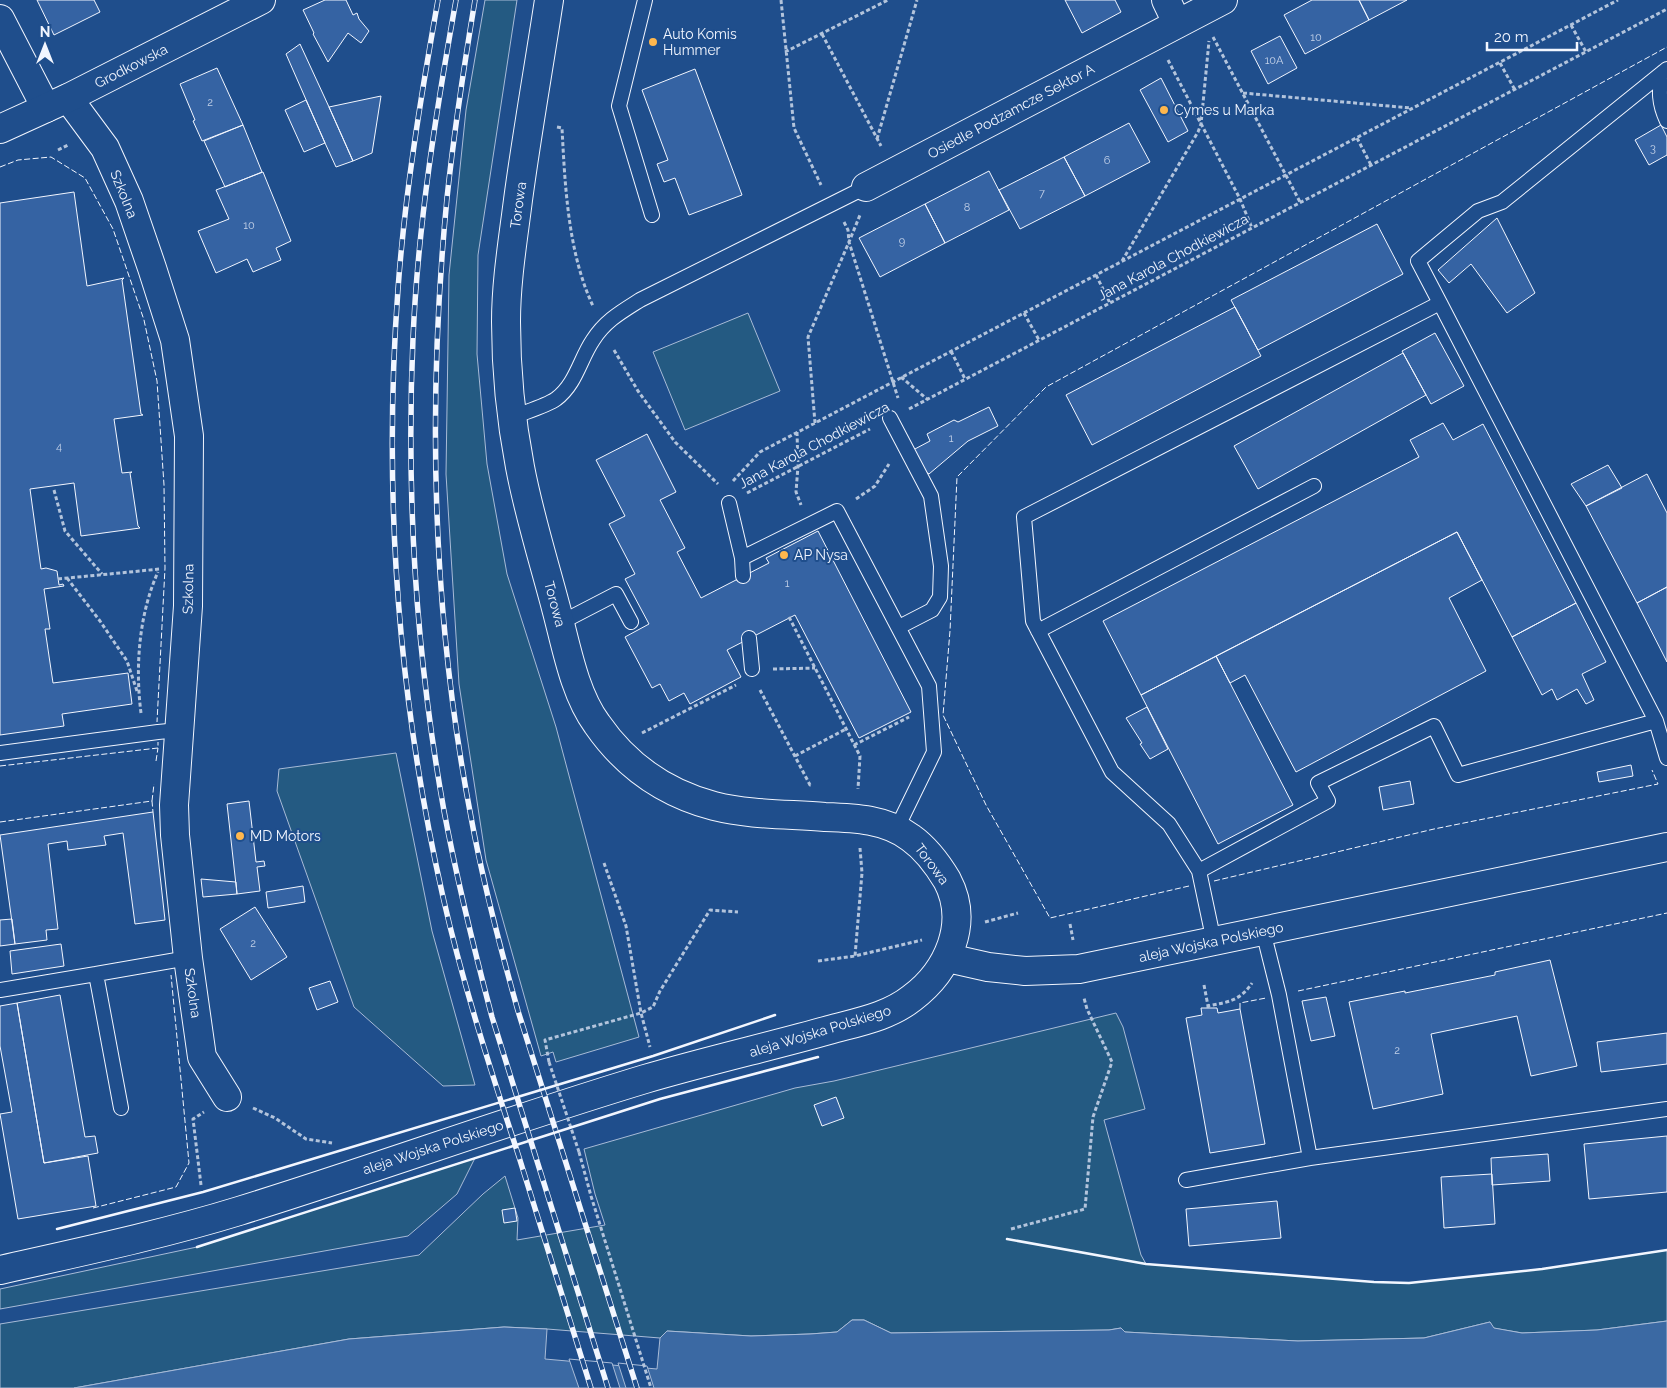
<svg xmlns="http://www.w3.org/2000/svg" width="1667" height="1388" font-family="Raleway,sans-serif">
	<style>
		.green { fill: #245a82; stroke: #a8bbd7 }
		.water { fill: #3b69a3; stroke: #a8bbd7 }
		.pier { fill: #1f4e8c; stroke: #a8bbd7 }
		.building { fill: #3563a3; stroke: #f2f6ff }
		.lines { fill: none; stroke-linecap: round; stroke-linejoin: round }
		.service-casing { stroke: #f2f6ff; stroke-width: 16 }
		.minor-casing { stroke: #f2f6ff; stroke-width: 30 }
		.tertiary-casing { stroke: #f2f6ff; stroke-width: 30 }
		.secondary-casing { stroke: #f2f6ff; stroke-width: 30 }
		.path { stroke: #b3c4dc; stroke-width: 3; stroke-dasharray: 4 2.5; stroke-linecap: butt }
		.service { stroke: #1f4e8c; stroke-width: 14 }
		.minor { stroke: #1f4e8c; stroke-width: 28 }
		.tertiary { stroke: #1f4e8c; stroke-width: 28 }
		.secondary { stroke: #1f4e8c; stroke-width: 28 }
		.rail-casing { stroke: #f2f6ff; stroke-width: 5.5 }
		.rail { stroke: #1f4e8c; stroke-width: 4; stroke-dasharray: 11; stroke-linecap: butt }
		.path-bridge { stroke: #b3c4dc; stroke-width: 3; stroke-dasharray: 4 2.5; stroke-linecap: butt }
		.fence { stroke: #f2f6ff; stroke-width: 1; stroke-dasharray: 6 2.5; stroke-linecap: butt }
		.wall { stroke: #f2f6ff; stroke-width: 2.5 }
		.poi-dot { fill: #ffb74d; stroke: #1f4e8c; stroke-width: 2 }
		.labels { text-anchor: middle; stroke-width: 4; stroke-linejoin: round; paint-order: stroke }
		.number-label { font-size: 11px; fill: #c3d1e8 }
		.poi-label { font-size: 14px; fill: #f2f6ff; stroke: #1f4e8c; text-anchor: start }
		.street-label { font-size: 14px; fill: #f2f6ff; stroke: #1f4e8c }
	</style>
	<rect width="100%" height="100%" fill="#1f4e8c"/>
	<path class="green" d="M485,0H517L478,255L477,354L487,464L507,574L556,727L639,1037L556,1062L553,1052L541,1056L486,860L459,684L446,474L449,275L466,110Z
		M748,313L780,391L685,430L653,352Z
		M396,753L432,931L475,1085L443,1086L354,1007L277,791L279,769Z
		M1116,1013L1123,1027L1145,1109L1104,1120L1141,1255L1146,1264L1374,1282L1409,1283L1542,1269L1667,1250V1321L1597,1330L1522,1333L1493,1328L1490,1322L1424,1338L1298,1341L1125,1332L1121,1328L1109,1330L891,1333L864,1320H852L837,1332L810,1334L751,1336L667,1331L660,1338L547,1329L504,1327L349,1339L74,1388H0V1324L419,1255L483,1194L505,1176L518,1218L517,1240L605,1225L595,1194L584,1149L795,1088L834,1081Z
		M475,1158L457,1194L408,1236L0,1309V1289L197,1247Z"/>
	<path class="water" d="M852,1320H864L891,1333L1109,1330L1121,1328L1125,1332L1298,1341L1424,1338L1490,1322L1494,1328L1522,1333L1597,1330L1667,1321V1388H74L349,1339L504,1327L547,1329L545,1359L657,1369L660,1338L667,1331L751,1336L810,1334L837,1332Z"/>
	<path class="pier" d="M569,1359L612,1363L620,1388H579Z
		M618,1363L647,1366L654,1388H626Z"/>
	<path class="building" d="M37,0H94L100,12L54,35Z
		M325,0H346L353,15L357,13L359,19L369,31L361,43L348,33L328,62L313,34L314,33L303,10Z
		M1065,0H1115L1121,12L1082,33Z
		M1312,0H1359L1369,20L1305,54L1284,15Z
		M1359,0H1407L1369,20Z
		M1280,36L1297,68L1268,84L1251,51Z
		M300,44L329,107L353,161L336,167L325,143L286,54Z
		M217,68L243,125L202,141L193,121L195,120L180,84Z
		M695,69L742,195L689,215L675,178L664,182L657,164L668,160L642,90Z
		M1161,78L1188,131L1168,142L1140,90Z
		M381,96L372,153L353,161L329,107Z
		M306,100L325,143L304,152L285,110Z
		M1129,123L1150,162L1085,196L1064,157Z
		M243,125L262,172L225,187L204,141Z
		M1661,125L1667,137V155L1649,165L1635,140Z
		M1064,157L1085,196L1020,229L999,190Z
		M989,171L1009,210L945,243L925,204Z
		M263,172L291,241L276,248L281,260L253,272L247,259L216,273L198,231L229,219L216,190Z
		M74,192L87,286L124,278L122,280L141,414L143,415L114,419L122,473L132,472L130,473L138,526L140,528L81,536L74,483L30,489L41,569L46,568L57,571L59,585L63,584L64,586L44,589L50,629H45L53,683L128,673L132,704L62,714L64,726L0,735V203Z
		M925,204L945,243L880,277L859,238Z
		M1497,218L1535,293L1507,313L1471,264L1449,283L1438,270Z
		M1377,224L1403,274L1258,350L1231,300Z
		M1235,307L1261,356L1092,445L1066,395Z
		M1435,333L1464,386L1431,404L1402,351Z
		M1403,353L1426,395L1258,489L1234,446Z
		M989,407L998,426L968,441L929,474L924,471L913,450L930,441L927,434L954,420L958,422Z
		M1443,423L1453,440L1483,424L1576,603L1512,637L1457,532L1141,695L1103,621L1419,457L1410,440Z
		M647,434L676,492L660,500L685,548L677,552L701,598L769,563L766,558L818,531L911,712L859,738L795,615L727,650L741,677L690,704L684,693L669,701L660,684L652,688L625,637L649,624L625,579L635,574L609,524L625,516L596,460Z
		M1608,465L1622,488L1586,506L1571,484Z
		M1647,474L1667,513V587L1637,603L1586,506Z
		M1457,532L1482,580L1449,598L1486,671L1296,772L1245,675L1230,683L1216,656Z
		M1667,587V662L1637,603Z
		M1576,603L1606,662L1582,674L1594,700L1586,704L1577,689L1557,700L1552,689L1542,695L1512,637Z
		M1216,656L1293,805L1218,844L1141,695Z
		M1147,707L1168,749L1150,759L1140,744L1142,743L1126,718Z
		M1631,765L1633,776L1599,782L1597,772Z
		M1410,781L1414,804L1383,810L1379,787Z
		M249,801L256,862L264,861L265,866L257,867L260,891L237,894L227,804Z
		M153,812L165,920L135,924L123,833L104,836L106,845L68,850L67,841L48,844L58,929L46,930L47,940L15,944L0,835Z
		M201,879L236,882L237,894L203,897Z
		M303,886L305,902L268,908L266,892Z
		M255,907L287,957L251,980L220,929Z
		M12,919L15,944L0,946V920Z
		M61,944L64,966L12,974L10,951Z
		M1550,960L1577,1066L1531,1076L1517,1016L1431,1034L1443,1094L1373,1109L1349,1002L1405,991V993L1495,975V972Z
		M330,981L338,1002L317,1010L309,988Z
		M60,995L85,1137L95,1136L98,1153L44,1163L17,1003Z
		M1326,997L1335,1036L1311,1041L1302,1001Z
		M17,1003L44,1163L88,1156L96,1206L18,1219L0,1114L12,1112L0,1046V1006Z
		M1201,1008H1217L1218,1013L1240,1009L1265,1144L1210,1153L1186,1018L1202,1015Z
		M1667,1033V1064L1601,1072L1597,1042Z
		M836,1097L844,1118L822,1126L814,1105Z
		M1667,1136V1192L1589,1199L1584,1144Z
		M1548,1154L1550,1181L1492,1185L1491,1158Z
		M1492,1174L1495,1224L1444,1228L1441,1177Z
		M1277,1201L1281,1238L1189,1246L1186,1209Z
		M515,1208L517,1221L504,1223L502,1210Z"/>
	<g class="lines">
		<defs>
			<path id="service" d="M645,0L619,106L652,215
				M1663,72C1658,90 1659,104 1667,121
				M1440,303L1418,261L1478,211L1502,202L1667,69
				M513,417C525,412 546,406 556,399C576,384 580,359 593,340C605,321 621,312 640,300L866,187
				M890,418L931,496L941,566L940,597L932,610L899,627
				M729,503L742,558L837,511L929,686L934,752L896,830
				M742,558L743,576
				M560,623L616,594L631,622
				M1038,631L1314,486
				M749,638L752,669
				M1656,721L1458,775L1434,726L1318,783L1328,801L1199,871L1169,824L1112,772L1033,621L1024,517L1440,303L1656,721L1667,758
				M0,753L158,732L179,730
				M1199,871L1214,942
				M1263,931L1279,995L1310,1158L1667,1109
				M96,974L188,958
				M0,990L96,974L121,1108
				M1186,1180L1310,1158"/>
			<path id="minor" d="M1166,0L1177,23
				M68,98L105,148L129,201L152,268L175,340L189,436L188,606L174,805L175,835L188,958L202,1057L227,1097
				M866,187L1223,0"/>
			<path id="tertiary" d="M0,19L46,108
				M948,958L988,967L1025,971L1079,969L1667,847
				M0,1270C80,1252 161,1235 239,1211C375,1169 509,1120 645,1079C706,1061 768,1047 829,1030C858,1022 888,1017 912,998C948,971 970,923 947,880C938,865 925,848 911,838C886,819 855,818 825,817C788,814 750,815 714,806C664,793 626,766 597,724C574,693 566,645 556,608C544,562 529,515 520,467C511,420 506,370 506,322C506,281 513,240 518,200C527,133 539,66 549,0"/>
			<path id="secondary" d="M0,129L68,98L261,0"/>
		</defs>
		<use href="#service" class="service-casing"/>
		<use href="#minor" class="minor-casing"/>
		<use href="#tertiary" class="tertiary-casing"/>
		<use href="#secondary" class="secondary-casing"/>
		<path class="path" d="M781,0L794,128L821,185
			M1571,25L1586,52
			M822,34L881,146
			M1213,37L1300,202
			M785,52L888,0
			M1168,60L1240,199L1252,228
			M1500,63L1515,90
			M1243,93L1411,108
			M557,127L562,128C565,186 568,253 593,306
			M1357,138L1371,165
			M877,139L917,0
			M58,150L68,145
			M844,222L848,230L849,242L898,398
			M1122,261L1198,132L1201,124L1209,41
			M1096,275L1110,303
			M1024,313L1039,340
			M614,350L638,391L675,442L718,484
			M951,351L965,379
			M901,377L927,399
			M909,409L1667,9
			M815,423L808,337L849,242L860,215
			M797,432L798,466L796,492L801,505
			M733,481L760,452L1618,0
			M54,490L65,531L102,574
			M747,493L870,429
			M856,499L875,486L889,464
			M67,578L100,621L127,661L137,691
			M58,579L160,569
			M789,617L860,756L858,789
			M773,669L815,668
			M760,690L810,785H812
			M141,713C135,667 139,614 158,572
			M642,733L736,685
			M854,745L909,717
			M795,756L846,729
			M860,848L862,873L855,956L922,940
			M604,863L626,926L641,1013L650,1047
			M985,922L1018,913
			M1070,924L1073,940
			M818,961L855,956
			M1204,985L1208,1006
			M1208,1008V1006C1228,1002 1240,1001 1252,983
			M549,1062L545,1040L641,1013L653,1007L660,991L710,910L738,912
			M253,1108L275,1118L306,1139L332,1143
			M579,1152L591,1196L651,1388
			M201,1185L193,1119L204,1112
			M1011,1229L1085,1209L1093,1117L1112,1062L1087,1009L1084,998"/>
		<use href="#service" class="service"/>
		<use href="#minor" class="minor"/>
		<use href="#tertiary" class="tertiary"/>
		<use href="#secondary" class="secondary"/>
		<defs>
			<path id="rail" d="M438,0C421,96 405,192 398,289C383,492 398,698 443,897C463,985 491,1071 519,1157C543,1234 567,1311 591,1388
				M456,0C436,112 418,224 413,338C406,496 416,655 444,811C457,880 474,949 492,1017L608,1388
				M475,0C464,66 454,132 447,198C427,404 432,614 471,817C483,883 500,947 518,1011L637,1388"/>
		</defs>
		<use href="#rail" class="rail-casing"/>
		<use href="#rail" class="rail"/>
		<path class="path-bridge" d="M549,1062L579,1152"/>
		<path class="fence" d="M0,167L18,160L51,157L85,178L113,229L144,320L157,381L164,485L165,568L157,722
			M156,761L158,748
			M0,766L158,748V742
			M152,801L154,784
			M0,822L152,801L153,812
			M1214,881L1434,829L1658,784L1652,770
			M1189,886L1050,918L986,805L943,715L950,631L957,477L1046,387L1667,47
			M1298,991L1667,913
			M1240,1009V1003L1266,998
			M93,1208L176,1187L189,1163L171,975"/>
		<path class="wall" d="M57,1229L203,1192L653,1056L775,1015
			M1007,1239L1146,1264L1374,1282L1409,1283L1542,1269L1667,1250
			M197,1247L660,1099L818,1057"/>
	</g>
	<g class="poi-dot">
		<circle cx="653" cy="42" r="5"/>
		<circle cx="1164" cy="110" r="5"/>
		<circle cx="784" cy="555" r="5"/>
		<circle cx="240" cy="836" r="5"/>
	</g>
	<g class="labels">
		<g class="number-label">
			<text x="1316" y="41">10</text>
			<text x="1274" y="64">10A</text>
			<text x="210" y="106">2</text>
			<text x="1653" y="152">3</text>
			<text x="1107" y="164">6</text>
			<text x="1042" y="197">7</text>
			<text x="967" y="211">8</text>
			<text x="249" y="229">10</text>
			<text x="902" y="245">9</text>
			<text x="951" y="442">1</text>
			<text x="59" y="450">4</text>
			<text x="787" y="587">1</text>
			<text x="253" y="947">2</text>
			<text x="1397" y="1054">2</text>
		</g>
		<g class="poi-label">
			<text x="663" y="39">Auto Komis<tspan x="663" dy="16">Hummer</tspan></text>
			<text x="1174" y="115">Cymes u Marka</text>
			<text x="794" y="560">AP Nysa</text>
			<text x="250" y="841">MD Motors</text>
		</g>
		<g class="street-label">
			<text transform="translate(131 66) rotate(-27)" y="5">Grodkowska</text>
			<text transform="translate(1011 111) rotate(-28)" y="5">Osiedle Podzamcze Sektor A</text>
			<text transform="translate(124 194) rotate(68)" y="5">Szkolna</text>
			<text transform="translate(518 205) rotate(-82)" y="5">Torowa</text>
			<text transform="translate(1173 257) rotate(-28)" y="5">Jana Karola Chodkiewicza</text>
			<text transform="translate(814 445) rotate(-28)" y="5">Jana Karola Chodkiewicza</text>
			<text transform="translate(188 589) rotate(-89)" y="5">Szkolna</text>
			<text transform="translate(555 604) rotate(75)" y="5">Torowa</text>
			<text transform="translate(932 864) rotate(53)" y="5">Torowa</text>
			<text transform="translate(1211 942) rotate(-12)" y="5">aleja Wojska Polskiego</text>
			<text transform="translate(193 993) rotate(82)" y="5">Szkolna</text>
			<text transform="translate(820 1031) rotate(-17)" y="5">aleja Wojska Polskiego</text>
			<text transform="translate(433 1147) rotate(-18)" y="5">aleja Wojska Polskiego</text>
		</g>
	</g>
	<g transform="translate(45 45)" stroke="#1f4e8c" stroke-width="4" paint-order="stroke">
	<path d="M0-4L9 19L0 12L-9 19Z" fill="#f2f6ff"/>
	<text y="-8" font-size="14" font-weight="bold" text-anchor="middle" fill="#f2f6ff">N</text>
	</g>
	<path d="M1487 42v8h90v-8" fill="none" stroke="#f2f6ff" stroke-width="2.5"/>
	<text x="1494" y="42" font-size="15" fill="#f2f6ff" stroke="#1f4e8c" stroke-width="4" paint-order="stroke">20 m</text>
</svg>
